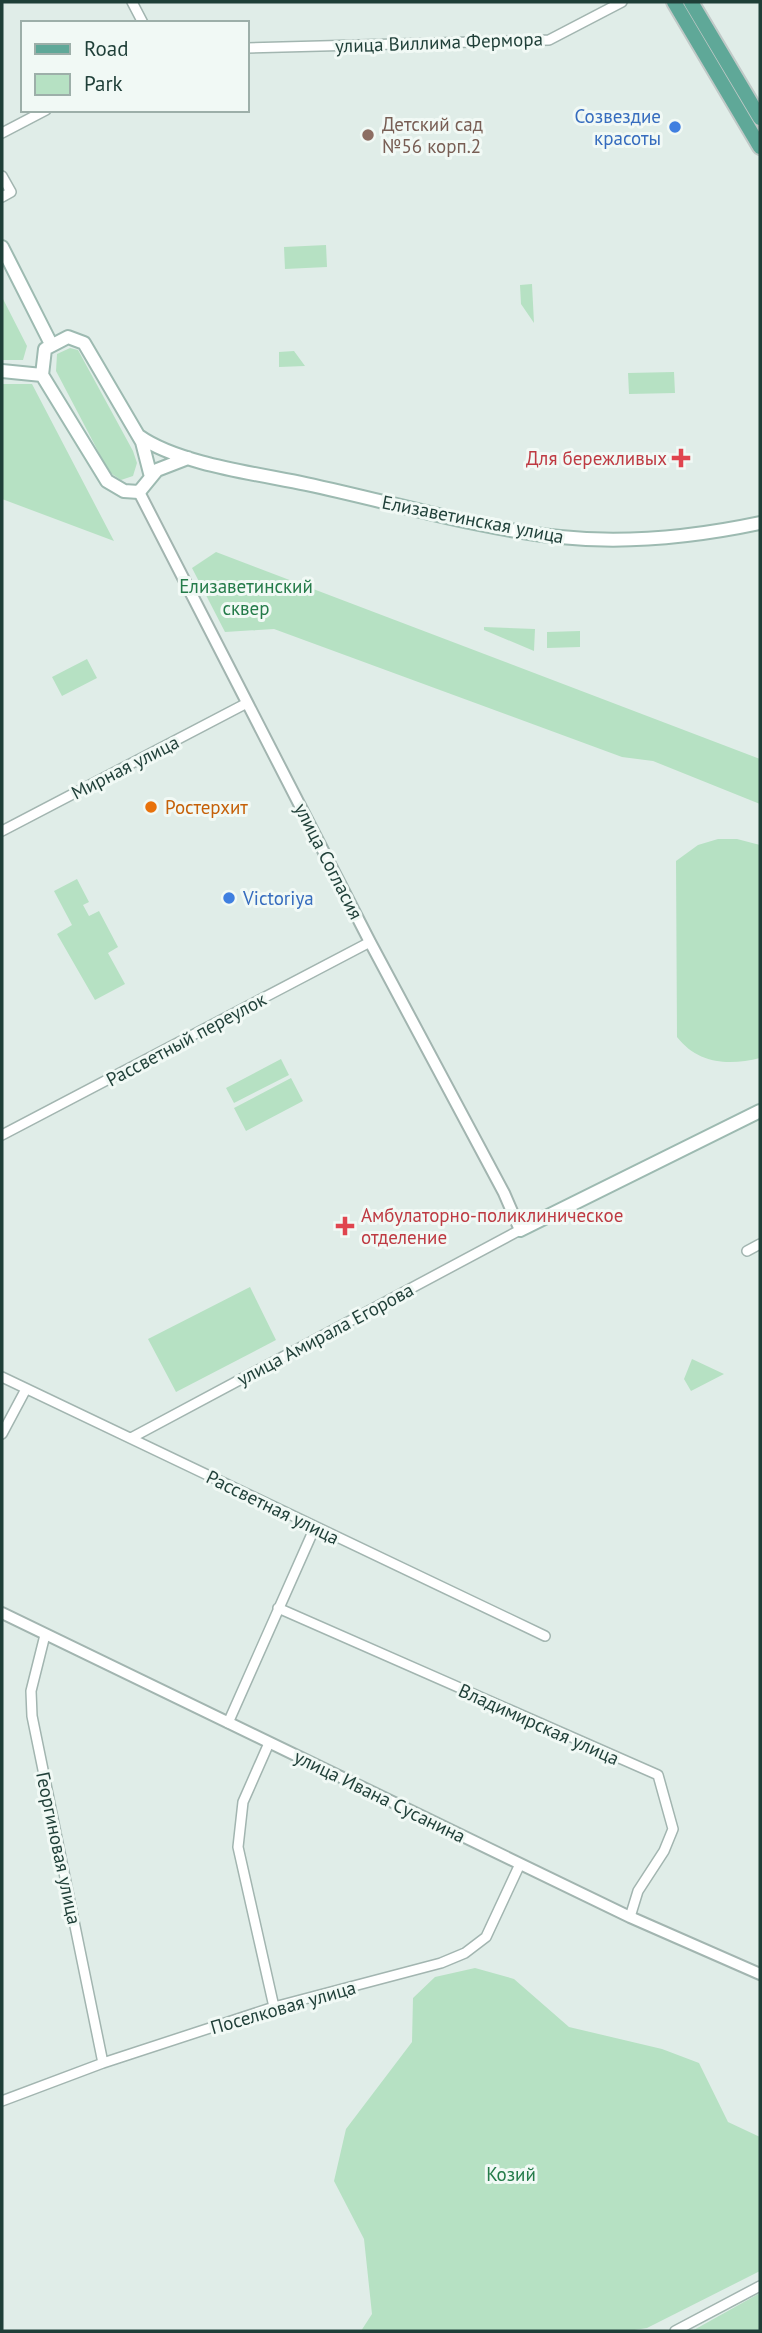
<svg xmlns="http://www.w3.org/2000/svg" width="762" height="2333" font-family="'PT Sans',sans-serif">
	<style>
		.green { fill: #b6e1c3 }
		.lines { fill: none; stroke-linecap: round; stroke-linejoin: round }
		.minor-casing { stroke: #a2b5b0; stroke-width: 12 }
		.tertiary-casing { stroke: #a2b5b0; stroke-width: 14 }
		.secondary-casing { stroke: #9dbab1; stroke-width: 16 }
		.primary-casing { stroke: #c0c9c7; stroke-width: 18 }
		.minor { stroke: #fff; stroke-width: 9 }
		.tertiary { stroke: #fff; stroke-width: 10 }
		.secondary { stroke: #fff; stroke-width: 12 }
		.primary { stroke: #5fa898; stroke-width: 14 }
		.shop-dot { fill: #3f7fe0; stroke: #f1f9f5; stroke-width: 2.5 }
		.education-dot { fill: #8d6e63; stroke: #f1f9f5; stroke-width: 2.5 }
		.health-dot { fill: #e0444e; stroke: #f1f9f5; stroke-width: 2.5 }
		.food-dot { fill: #e8710a; stroke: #f1f9f5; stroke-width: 2.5 }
		.labels { text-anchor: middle; stroke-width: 6; stroke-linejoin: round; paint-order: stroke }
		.street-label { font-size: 19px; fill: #1f3f38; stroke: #f1f9f5 }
		.shop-label { font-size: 19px; fill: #366cbe; stroke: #f1f9f5; text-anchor: end }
		.education-label { font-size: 19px; fill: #785e54; stroke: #f1f9f5; text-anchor: start }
		.health-label { font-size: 19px; fill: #be3a42; stroke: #f1f9f5; text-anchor: end }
		.park-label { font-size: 19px; fill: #247b49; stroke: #f1f9f5 }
		.food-label { font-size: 19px; fill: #c56008; stroke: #f1f9f5; text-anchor: start }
	</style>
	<rect width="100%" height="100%" fill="#e0ede8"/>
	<path class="green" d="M326,245L327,267L285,269L284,247Z
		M532,284L534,323L521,304L520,285Z
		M2,297L27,346L23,360H2Z
		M70,348L78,350L133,451L137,463L133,476L121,480L109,472L56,371L57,354Z
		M294,351L305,366L279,367V352Z
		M674,372L675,393L629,394L628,373Z
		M2,384H32L114,541L2,499Z
		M216,552L760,759V804L653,761L622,757L274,629L225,632L192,568Z
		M484,627L535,629L534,651L484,630Z
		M580,631V647L547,648V632Z
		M87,659L97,678L62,696L52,677Z
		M718,839H737L760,845V1058C729,1066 698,1064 677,1037L676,861L698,845Z
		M77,879L89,902L83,905L89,916L99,911L118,947L108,953L125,984L95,1000L57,934L72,925L54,891Z
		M281,1059L289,1075L234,1103L226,1088Z
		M291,1078L303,1101L246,1131L234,1108Z
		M250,1287L276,1340L176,1392L148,1339Z
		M692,1359L724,1374L691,1391L684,1379Z
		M475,1968L514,1979L569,2027L662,2049L699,2063L728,2122L760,2137V2271L647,2328L628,2331H361L372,2314L364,2239L334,2181L346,2129L412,2042L413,1998L435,1977Z
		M760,2293V2331H692Z"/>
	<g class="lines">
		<defs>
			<path id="minor" d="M132,2L143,23
				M247,48L549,40L622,2
				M2,133L46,110
				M2,176L11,192L2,197
				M2,831L247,703
				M2,1135L370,942
				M747,1251L760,1244
				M2,1377L545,1636
				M2,1434L26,1389
				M131,1438L520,1230
				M278,1608L658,1775L673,1829L664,1851L638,1891L630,1917
				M45,1635L31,1691L32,1716L103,2063
				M228,1723L315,1527
				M269,1743L243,1802L238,1847L274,2007
				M2,2101L103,2063L274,2007L441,1963L465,1953L486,1937L520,1864
				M675,2331L760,2286"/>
			<path id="tertiary" d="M139,492L370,942L504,1193L520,1230
				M2,1613L630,1917L760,1974"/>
			<path id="secondary" d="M2,247L51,344
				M2,371L42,375
				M139,436C178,464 259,474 306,484C391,502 475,528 560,537C628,544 694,537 760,523
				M151,477L142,442L84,343L68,337L45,349L42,375L107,481L124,491L139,492L157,470L188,458
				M520,1230L760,1111"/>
			<path id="primary" d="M674,2L760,147
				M691,2L760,118"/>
		</defs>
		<use href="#minor" class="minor-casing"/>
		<use href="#tertiary" class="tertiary-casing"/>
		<use href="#secondary" class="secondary-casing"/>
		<use href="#primary" class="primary-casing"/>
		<use href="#minor" class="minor"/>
		<use href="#tertiary" class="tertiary"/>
		<use href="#secondary" class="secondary"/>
		<use href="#primary" class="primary"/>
	</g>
	<g class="shop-dot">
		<circle cx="675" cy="127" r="7"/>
		<circle cx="229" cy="898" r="7"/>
	</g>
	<circle class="education-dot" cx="368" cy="135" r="7"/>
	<g class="health-dot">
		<path d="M677.5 447.5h7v7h7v7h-7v7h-7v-7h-7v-7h7z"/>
		<path d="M341.5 1215.5h7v7h7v7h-7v7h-7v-7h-7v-7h7z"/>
	</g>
	<circle class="food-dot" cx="151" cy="807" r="7"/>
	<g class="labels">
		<g class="street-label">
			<text transform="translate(439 42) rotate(-2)" y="7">улица Виллима Фермора</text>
			<text transform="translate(473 519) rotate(11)" y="7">Елизаветинская улица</text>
			<text transform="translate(125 767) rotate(-27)" y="7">Мирная улица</text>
			<text transform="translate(329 861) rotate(63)" y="7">улица Согласия</text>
			<text transform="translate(186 1039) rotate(-28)" y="7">Рассветный переулок</text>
			<text transform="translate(325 1334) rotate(-28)" y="7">улица Амирала Егорова</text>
			<text transform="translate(273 1507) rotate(26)" y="7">Рассветная улица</text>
			<text transform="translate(539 1724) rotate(24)" y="7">Владимирская улица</text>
			<text transform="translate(380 1796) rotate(26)" y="7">улица Ивана Сусанина</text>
			<text transform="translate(59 1848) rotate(78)" y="7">Георгиновая улица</text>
			<text transform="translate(283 2007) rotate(-16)" y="7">Поселковая улица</text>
		</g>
		<g class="shop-label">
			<text x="661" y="123">Созвездие<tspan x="661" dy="22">красоты</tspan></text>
			<text x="243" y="905" text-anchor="start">Victoriya</text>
		</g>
		<g class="education-label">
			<text x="382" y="131">Детский сад<tspan x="382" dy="22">№56 корп.2</tspan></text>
		</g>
		<g class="health-label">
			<text x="667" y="465">Для бережливых</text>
			<text x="361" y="1222" text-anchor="start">Амбулаторно-поликлиническое<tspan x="361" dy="22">отделение</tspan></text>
		</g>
		<g class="park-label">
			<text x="246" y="593">Елизаветинский<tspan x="246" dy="22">сквер</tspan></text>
			<text x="511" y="2181">Козий</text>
		</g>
		<g class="food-label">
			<text x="165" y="814">Ростерхит</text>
		</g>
	</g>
	<rect width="762" height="2333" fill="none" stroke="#1f3f38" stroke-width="7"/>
	<rect x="21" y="21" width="228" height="91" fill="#f1f9f5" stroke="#9dafa9" stroke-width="2"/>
	<rect x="35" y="44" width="35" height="10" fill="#5fa898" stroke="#9dafa9" stroke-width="2"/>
	<text x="84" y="56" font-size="21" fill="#1f3f38">Road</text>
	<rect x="35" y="74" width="35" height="21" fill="#b6e1c3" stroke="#9dafa9" stroke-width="2"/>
	<text x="84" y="91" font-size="21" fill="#1f3f38">Park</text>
</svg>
